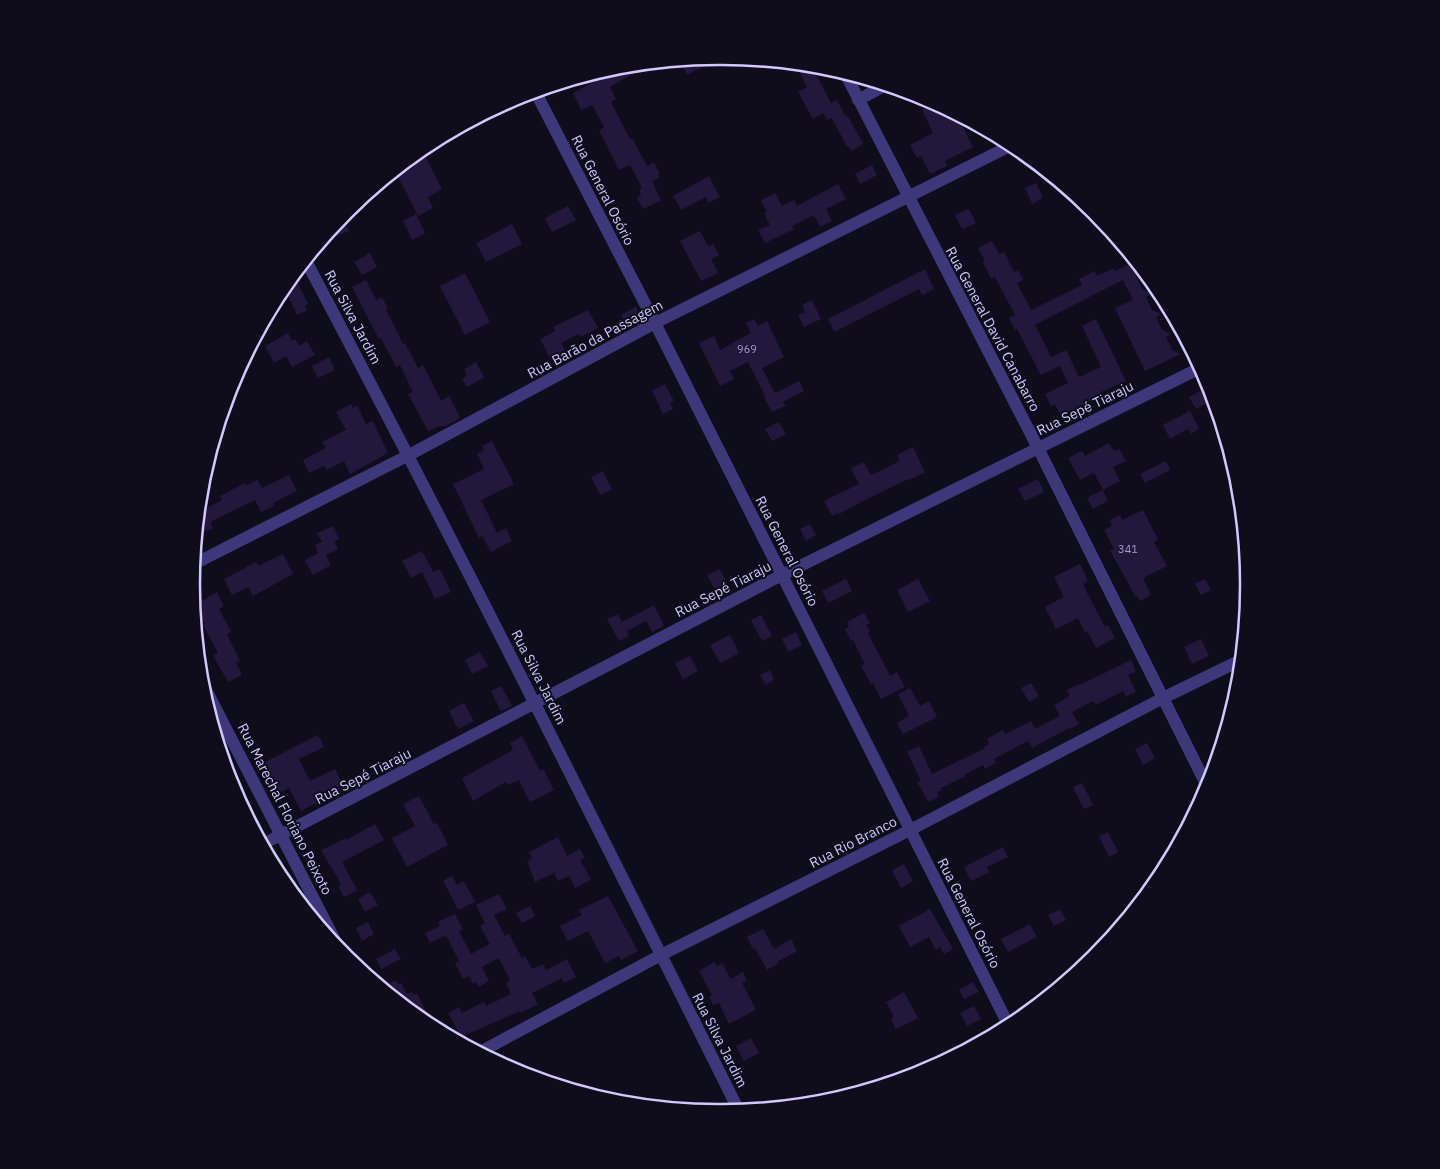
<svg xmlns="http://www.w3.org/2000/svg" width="1440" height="1169" font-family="'IBM Plex Sans',sans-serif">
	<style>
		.building { fill: #22183c }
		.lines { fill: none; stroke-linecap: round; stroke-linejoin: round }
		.minor { stroke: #3e387a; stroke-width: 12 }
		.labels { text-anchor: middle; stroke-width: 4; stroke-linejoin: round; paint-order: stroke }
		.number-label { font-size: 11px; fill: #a69ccd }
		.street-label { font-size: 14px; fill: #d2c8fd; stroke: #0f0c1c }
		.rim { fill: none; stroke: #d2c8fd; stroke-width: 2.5 }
	</style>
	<rect width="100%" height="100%" fill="#0f0c1c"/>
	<path class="building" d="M698,58L702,67L687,75L680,60Z
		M652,63L610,87L616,99L611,102L630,139L632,138L647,166L654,162L660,174L658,175L660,177L652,181L661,200L643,209L637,198L641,195L639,189L642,188L630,165L619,170L599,130L604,127L592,105L581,110L573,93L610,73L608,69L617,66Z
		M795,64L811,65L831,103L837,100L846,117L848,116L863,144L851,151L849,146L847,147L832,118L827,120L823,113L813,119L798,92L807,87Z
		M935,103L957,115L973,147L945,161L947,166L930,174L921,156L917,158L910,145L933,133L922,110Z
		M424,154L442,189L428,197L433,208L418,216L397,175L414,167L411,161Z
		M872,165L877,175L860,184L855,174Z
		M709,176L720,197L708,203L706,197L681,210L673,196Z
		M1036,183L1043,198L1032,204L1025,188Z
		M838,184L846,199L826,209L832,221L820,227L814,215L792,226L794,229L765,243L758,230L770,225L764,213L767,212L761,200L775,193L782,206L794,200L797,206Z
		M568,206L576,220L552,232L545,218Z
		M969,209L976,223L962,229L955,215Z
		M416,214L425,233L412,240L403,221Z
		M342,217L349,231L335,237L331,230Z
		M512,224L522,244L486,262L476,243Z
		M700,231L708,246L713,244L719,255L711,259L718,273L701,281L680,241Z
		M992,241L999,254L1004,252L1014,272L1018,270L1023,280L1017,283L1031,310L1082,285L1079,279L1095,271L1097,276L1114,268L1115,271L1129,264L1132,269L1141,274L1136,276L1142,289L1151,294L1146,297L1152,310L1161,314L1156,317L1162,330L1171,334L1166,337L1172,350L1181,354L1145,371L1115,308L1133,300L1123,280L1099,292L1035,325L1051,357L1066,350L1079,377L1101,367L1082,326L1096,319L1126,381L1101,392L1102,394L1098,395L1099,397L1079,406L1080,409L1065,416L1063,413L1060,414L1055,404L1051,406L1045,394L1068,383L1060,366L1041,375L1017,329L1015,330L1009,318L1015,315L995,277L991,279L983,262L985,261L978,248Z
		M370,253L377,267L362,275L354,262Z
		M925,269L934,289L922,295L919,289L834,332L828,319Z
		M465,273L490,322L465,335L440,286Z
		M294,275L308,304L305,306L307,310L297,315L284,287Z
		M366,280L376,300L382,297L388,309L386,310L403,344L405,343L418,368L423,365L441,401L449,396L460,418L446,426H440L428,431L408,394L413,392L400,365L396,367L381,338L379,339L352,287Z
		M812,300L821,319L804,327L798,315L805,312L802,305Z
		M636,307L642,319L627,327L621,315Z
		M588,310L598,328L581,337L579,334L561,343L567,355L552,362L540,339L555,331L553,327Z
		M754,319L758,326L767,321L784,357L762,368L775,393L799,381L804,391L783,402L785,406L772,412L765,399L766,398L748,362L730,371L734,379L720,386L699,343L714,336L720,350L751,333L746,323Z
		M288,333L292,341L295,339L299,346L307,341L315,355L292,367L286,356L274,363L265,346Z
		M329,357L335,370L318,378L312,366Z
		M476,362L484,378L467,387L462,379L467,376L464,369Z
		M665,384L674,401L670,402L673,409L663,414L652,391Z
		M1201,391L1207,403L1196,409L1189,397Z
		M351,404L353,408L357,405L366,424L373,421L388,453L350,474L344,461L327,470L324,466L309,473L303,460L326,448L322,442L346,430L336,412Z
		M1190,411L1199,429L1191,434L1188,429L1170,439L1163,425Z
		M779,422L786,434L772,441L765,429Z
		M492,441L514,484L481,500L497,533L506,528L512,541L491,552L482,536L479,538L453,484L484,469L477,454L484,450L482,446Z
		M1109,443L1114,451L1119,449L1126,461L1113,467L1120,481L1103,490L1094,473L1080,480L1068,458L1082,451L1085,456Z
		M913,447L925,472L909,480L908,479L865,500L839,514L838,513L832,516L824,501L859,484L851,468L864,462L871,475L900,461L897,455Z
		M1166,461L1170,470L1145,483L1140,474Z
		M603,471L612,489L600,495L591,477Z
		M289,475L297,491L273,503L274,506L261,512L255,500L210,522L213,528L196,536L199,512L222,500L220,496L245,483L246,486L257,480L262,488Z
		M1038,479L1044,492L1025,501L1018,489Z
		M1103,490L1108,501L1093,509L1087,498Z
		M1143,510L1158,540L1154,542L1167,566L1143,578L1151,595L1140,601L1137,596L1136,597L1110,551L1114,549L1104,530L1112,526L1110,520L1120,515L1122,520Z
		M810,524L816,535L806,541L800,529Z
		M333,526L339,539L334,541L338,549L326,555L331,565L313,575L305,560L318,553L315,545L322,542L317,533Z
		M422,551L433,572L440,569L451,592L435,599L422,572L411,578L402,561Z
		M283,554L293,574L253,596L248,587L232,595L224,579L256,562L258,566Z
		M1080,564L1088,581L1083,584L1089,597L1105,627L1108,625L1115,638L1096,648L1087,631L1085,633L1078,618L1056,629L1045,607L1064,597L1054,577Z
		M720,569L732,592L719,598L707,575Z
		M846,579L852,591L828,603L822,591Z
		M918,579L930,601L908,612L897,590Z
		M1205,579L1211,590L1201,595L1195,584Z
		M217,592L224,606L219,609L231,632L227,634L240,661L236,663L242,675L228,682L213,655L218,653L203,625L205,624L195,605Z
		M654,605L664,626L652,632L646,621L627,631L629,636L619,641L607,619L618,614L622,622Z
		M864,613L870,623L866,625L870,632L868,633L890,676L897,672L905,687L881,699L873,683L871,684L861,666L865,664L853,640L851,641L845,629L849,627L847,622Z
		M761,615L772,636L762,641L751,620Z
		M796,632L802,645L788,652L782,639Z
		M730,635L739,653L720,663L710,645Z
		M1201,639L1209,656L1192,664L1184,647Z
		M480,652L488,666L472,674L465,660Z
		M690,656L698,671L683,679L675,663Z
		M1131,660L1136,671L1128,675L1136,692L1126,697L1123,691L1095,705L1093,701L1072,712L1079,724L1070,729L1069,728L1032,748L1028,741L994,759L996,763L985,769L983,765L964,775L965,776L941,788L942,790L937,792L939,797L928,802L917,782L921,781L907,752L919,746L932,774L985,748L984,746L989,744L987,739L1003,730L1005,734L1031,721L1035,729L1060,716L1054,705L1070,696L1067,690L1079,684L1080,685L1084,683Z
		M770,670L774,680L766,685L760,675Z
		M1031,683L1039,696L1029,702L1021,688Z
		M501,686L512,706L501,711L491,691Z
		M910,688L920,706L929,701L937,717L903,734L897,723L909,716L898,694Z
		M464,703L474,721L458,729L449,711Z
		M318,735L324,747L299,759L310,781L335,769L344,788L301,811L289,788L278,794L265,762Z
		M522,736L540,771L543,769L554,790L530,802L519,780L508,785L506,782L473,801L462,778L513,750L510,743Z
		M1147,743L1155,758L1143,765L1135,749Z
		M1082,783L1093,805L1084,809L1073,787Z
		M419,796L434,824L437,823L448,845L407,867L392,838L415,826L403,804Z
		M375,824L384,840L342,862L357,890L344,897L338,886L341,884L321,850L346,838V840Z
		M1108,832L1118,852L1109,857L1099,836Z
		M558,837L567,856L580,849L585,858L580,860L591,880L575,888L569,876L558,881L554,873L535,882L527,861L532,858L529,852Z
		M1003,847L1008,857L987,867L989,872L971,881L964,867Z
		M904,864L913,881L901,888L892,870Z
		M452,876L457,885L464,881L475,902L458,910L443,881Z
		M370,892L378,905L365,912L358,899Z
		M499,894L507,909L494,915L505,936L509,934L522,958L525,956L532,969L543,964L546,970L567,959L576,977L564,983L562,978L532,993L538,1004L521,1013L520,1011L461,1037L448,1013L459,1007L462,1013L484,1002L486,1006L511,994L506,983L510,981L499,958L482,967L489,981L479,987L476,982L473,984L469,976L463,979L455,963L459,961L447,937L445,936L430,943L425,933L440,926L438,922L455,914L463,929L459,931L471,954L490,944L480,926L485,923L476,905Z
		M608,896L638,951L621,960L619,956L605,963L588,931L568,941L560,926L582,915L579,910Z
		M530,906L535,916L522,923L516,913Z
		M930,909L953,949L944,954L940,947L936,950L929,937L910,947L899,926Z
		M1060,909L1066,920L1054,926L1048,915Z
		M368,922L374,934L362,941L356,928Z
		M1030,924L1037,937L1008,952L1001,939Z
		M763,929L774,949L791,939L797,951L777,962L778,964L767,970L755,948L753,949L747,937Z
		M395,949L401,959L381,969L376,959Z
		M714,962L717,966L722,963L731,979L743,972L747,981L742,983L756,1010L729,1024L719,1003L713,1005L709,996L712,995L699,971Z
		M396,980L398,984L401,983L407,994L412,992L413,995L417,993L434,1028L426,1024L391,995L386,985Z
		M973,982L979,992L964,999L959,990Z
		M904,992L918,1018L896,1029L891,1019L894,1017L886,1002Z
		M974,1006L981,1019L967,1026L960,1013Z
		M751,1038L759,1053L744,1061L736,1046Z"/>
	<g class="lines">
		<path class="minor" d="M845,73L1036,444L1208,788
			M535,91L655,323L1009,1026
			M858,100L886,85
			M306,261C455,542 597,826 739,1111
			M194,564L409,455L655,323L1012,145
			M201,680L341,952
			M263,844L782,575L1200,368
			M480,1052L661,955L910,830L1163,698L1241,660"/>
	</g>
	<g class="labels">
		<g class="number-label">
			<text x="747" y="353">969</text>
			<text x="1128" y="553">341</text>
		</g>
		<g class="street-label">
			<text transform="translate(603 190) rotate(63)" y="5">Rua General Osório</text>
			<text transform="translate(353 317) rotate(62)" y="5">Rua Silva Jardim</text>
			<text transform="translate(993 329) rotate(62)" y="5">Rua General David Canabarro</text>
			<text transform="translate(595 339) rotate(-28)" y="5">Rua Barão da Passagem</text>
			<text transform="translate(1085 408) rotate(-26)" y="5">Rua Sepé Tiaraju</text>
			<text transform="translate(787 551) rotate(63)" y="5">Rua General Osório</text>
			<text transform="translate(723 589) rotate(-27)" y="5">Rua Sepé Tiaraju</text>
			<text transform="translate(539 677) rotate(63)" y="5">Rua Silva Jardim</text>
			<text transform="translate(363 776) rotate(-27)" y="5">Rua Sepé Tiaraju</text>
			<text transform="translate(285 809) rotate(63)" y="5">Rua Marechal Floriano Peixoto</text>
			<text transform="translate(853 842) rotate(-27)" y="5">Rua Rio Branco</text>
			<text transform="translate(969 913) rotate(63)" y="5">Rua General Osório</text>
			<text transform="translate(720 1040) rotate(63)" y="5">Rua Silva Jardim</text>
		</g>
	</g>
	<path d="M0 0H1440V1169H0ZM719 65H721A519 519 0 0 1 1240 584V585A519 519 0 0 1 721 1104H719A519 519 0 0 1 200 585V584A519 519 0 0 1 719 65Z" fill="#0f0c1c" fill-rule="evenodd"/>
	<path class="rim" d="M719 65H721A519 519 0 0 1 1240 584V585A519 519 0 0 1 721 1104H719A519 519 0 0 1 200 585V584A519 519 0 0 1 719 65Z"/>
</svg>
